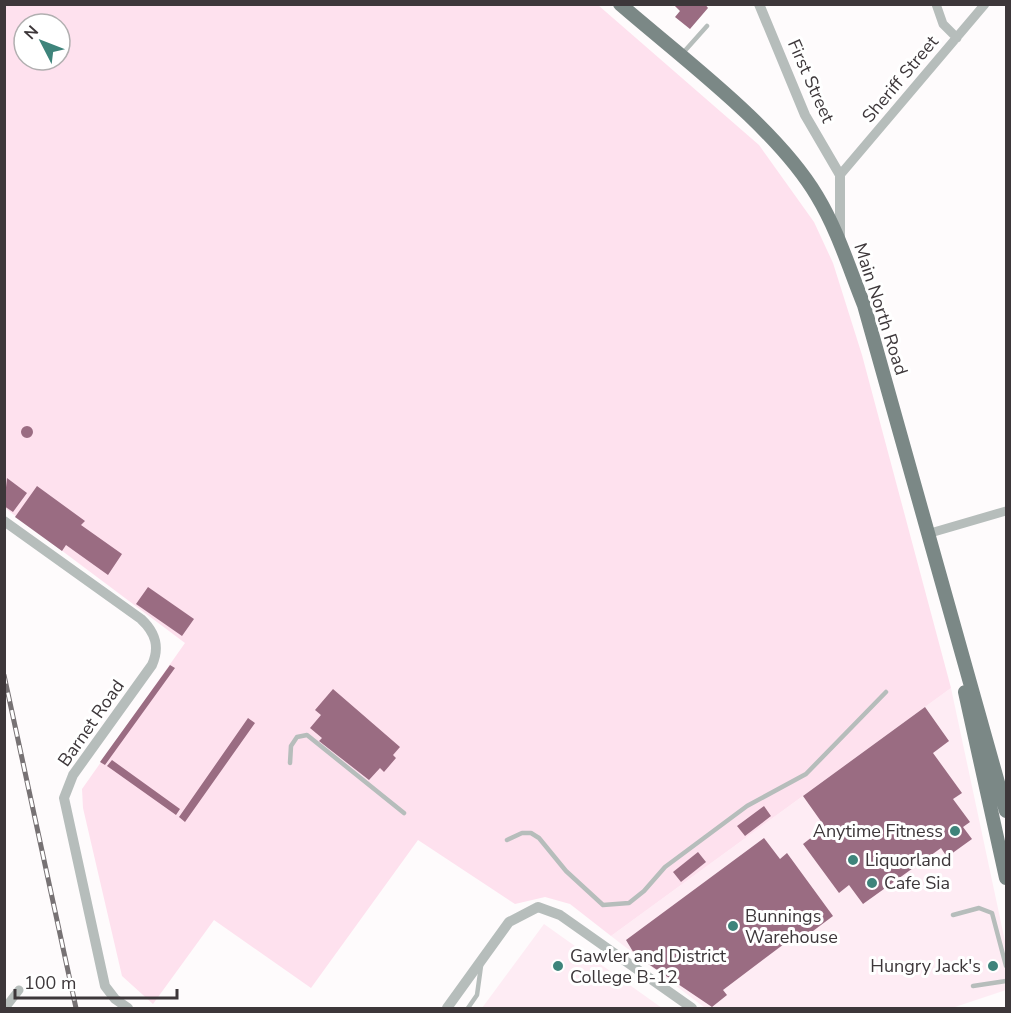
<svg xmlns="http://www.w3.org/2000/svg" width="1011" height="1013" font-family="'Nunito Sans',sans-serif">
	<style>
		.built { fill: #feecf4 }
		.green { fill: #fee1ee; fill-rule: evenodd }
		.building { fill: #9a6c82 }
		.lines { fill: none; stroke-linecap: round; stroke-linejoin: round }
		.service { stroke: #b6bdbb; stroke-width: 4.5 }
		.minor { stroke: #b6bdbb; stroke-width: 9 }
		.tertiary { stroke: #b6bdbb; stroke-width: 10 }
		.primary { stroke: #7b8886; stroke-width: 14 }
		.rail-casing { stroke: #777274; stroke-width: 5 }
		.rail { stroke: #fff; stroke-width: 3; stroke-dasharray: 9; stroke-linecap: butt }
		.poi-dot { fill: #3e847b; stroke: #fff; stroke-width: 2 }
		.labels { text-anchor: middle; stroke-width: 6; stroke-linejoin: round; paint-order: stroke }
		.street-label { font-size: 18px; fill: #3d373a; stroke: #fff }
		.poi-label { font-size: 18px; fill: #3d373a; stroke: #fff; text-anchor: start }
	</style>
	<rect width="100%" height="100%" fill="#fefbfc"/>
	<path class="built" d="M951,688L1006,946V990L952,1008H705L611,936Z
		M544,924L662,1008H482Z"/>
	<path class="green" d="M4,5H598L759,145L814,222L833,263L862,355L951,688L611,936L570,904L545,897L515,904L418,840L311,988L214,920L153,1004L122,976L83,808L82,789L185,643L5,508ZM24,24H60V60H24Z"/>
	<path class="building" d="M673,4H705L708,8L690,29L675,17L680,11Z
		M21 432a6 6 0 1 1 12 0a6 6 0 1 1-12 0Z
		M7,478L27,493L13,512L4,506Z
		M37,486L85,521L81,525L122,554L108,575L66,545L62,551L15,517Z
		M148,587L194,619L182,636L136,604Z
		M170,665L175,668L105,765L100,762Z
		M333,689L400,747L393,755L396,758L384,772L380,768L369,780L319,741L322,738L310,728L321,715L315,710Z
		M925,707L949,741L933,753L962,793L953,799L970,822L963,827L972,839L947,857L941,848L863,904L849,885L839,893L803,844L825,827L803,796Z
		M248,718L255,723L185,822L179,817Z
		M112,760L180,809L176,815L107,766Z
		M764,806L771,816L745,836L737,826Z
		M764,838L780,859L787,853L833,916L801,940L796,935L723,990L727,995L712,1007L635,955L626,940Z
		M698,852L706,862L681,882L673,872Z"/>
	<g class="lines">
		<path class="service" d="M682,54L707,26
			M290,763L291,746L297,737L307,735L404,813
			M507,840L522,833H531L539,838L566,871L603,905L629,903L644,891L665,867L747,806L806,774L886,692
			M953,915L979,908L992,913L1006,966
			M973,986L1006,981
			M468,1008L477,995L481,966"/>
		<path class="minor" d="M936,4L943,24L957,38
			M840,175L985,4
			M927,534L1006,511
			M5,1008L19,990"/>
		<path class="tertiary" d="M759,4L805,115L840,175V240
			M4,521L141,619C156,633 160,647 152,665L73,775L64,798L105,986L115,999L128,1008
			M447,1008L509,922L538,907L560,915L692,1008"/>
		<path class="primary" d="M620,4C682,58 776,127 817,196C838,231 849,268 864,305L1006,811
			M965,692L1006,878"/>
		<defs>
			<path id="rail" d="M4,675L76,1008"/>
		</defs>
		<use href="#rail" class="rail-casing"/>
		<use href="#rail" class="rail"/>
	</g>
	<g class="poi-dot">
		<circle cx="955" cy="831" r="6"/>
		<circle cx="853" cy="860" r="6"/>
		<circle cx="872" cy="883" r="6"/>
		<circle cx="733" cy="926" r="6"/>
		<circle cx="558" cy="966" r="6"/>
		<circle cx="993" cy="966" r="6"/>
	</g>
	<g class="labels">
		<g class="street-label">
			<text transform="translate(900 79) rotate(-50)" y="6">Sheriff Street</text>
			<text transform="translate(811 81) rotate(66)" y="6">First Street</text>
			<text transform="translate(881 309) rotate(72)" y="6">Main North Road</text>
			<text transform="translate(91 723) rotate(-55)" y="6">Barnet Road</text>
		</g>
		<g class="poi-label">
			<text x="943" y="837" text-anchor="end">Anytime Fitness</text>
			<text x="865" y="866">Liquorland</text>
			<text x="884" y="889">Cafe Sia</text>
			<text x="745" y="922">Bunnings<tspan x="745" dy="21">Warehouse</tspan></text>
			<text x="570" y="962">Gawler and District<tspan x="570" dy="21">College B-12</tspan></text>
			<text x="981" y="972" text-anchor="end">Hungry Jack's</text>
		</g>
	</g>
	<rect width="1011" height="1013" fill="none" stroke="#3d373a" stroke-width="12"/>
	<g transform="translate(42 42) rotate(312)"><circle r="28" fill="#ffffff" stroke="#b1afb0" stroke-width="1.5"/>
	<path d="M0-4.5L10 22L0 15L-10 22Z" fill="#3e847b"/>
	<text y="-9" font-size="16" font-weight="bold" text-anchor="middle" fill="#3d373a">N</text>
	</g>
	<path d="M15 989v9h162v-9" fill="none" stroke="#3d373a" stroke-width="3"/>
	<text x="24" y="989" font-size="18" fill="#3d373a" stroke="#ffffff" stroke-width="4.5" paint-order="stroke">100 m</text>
</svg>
